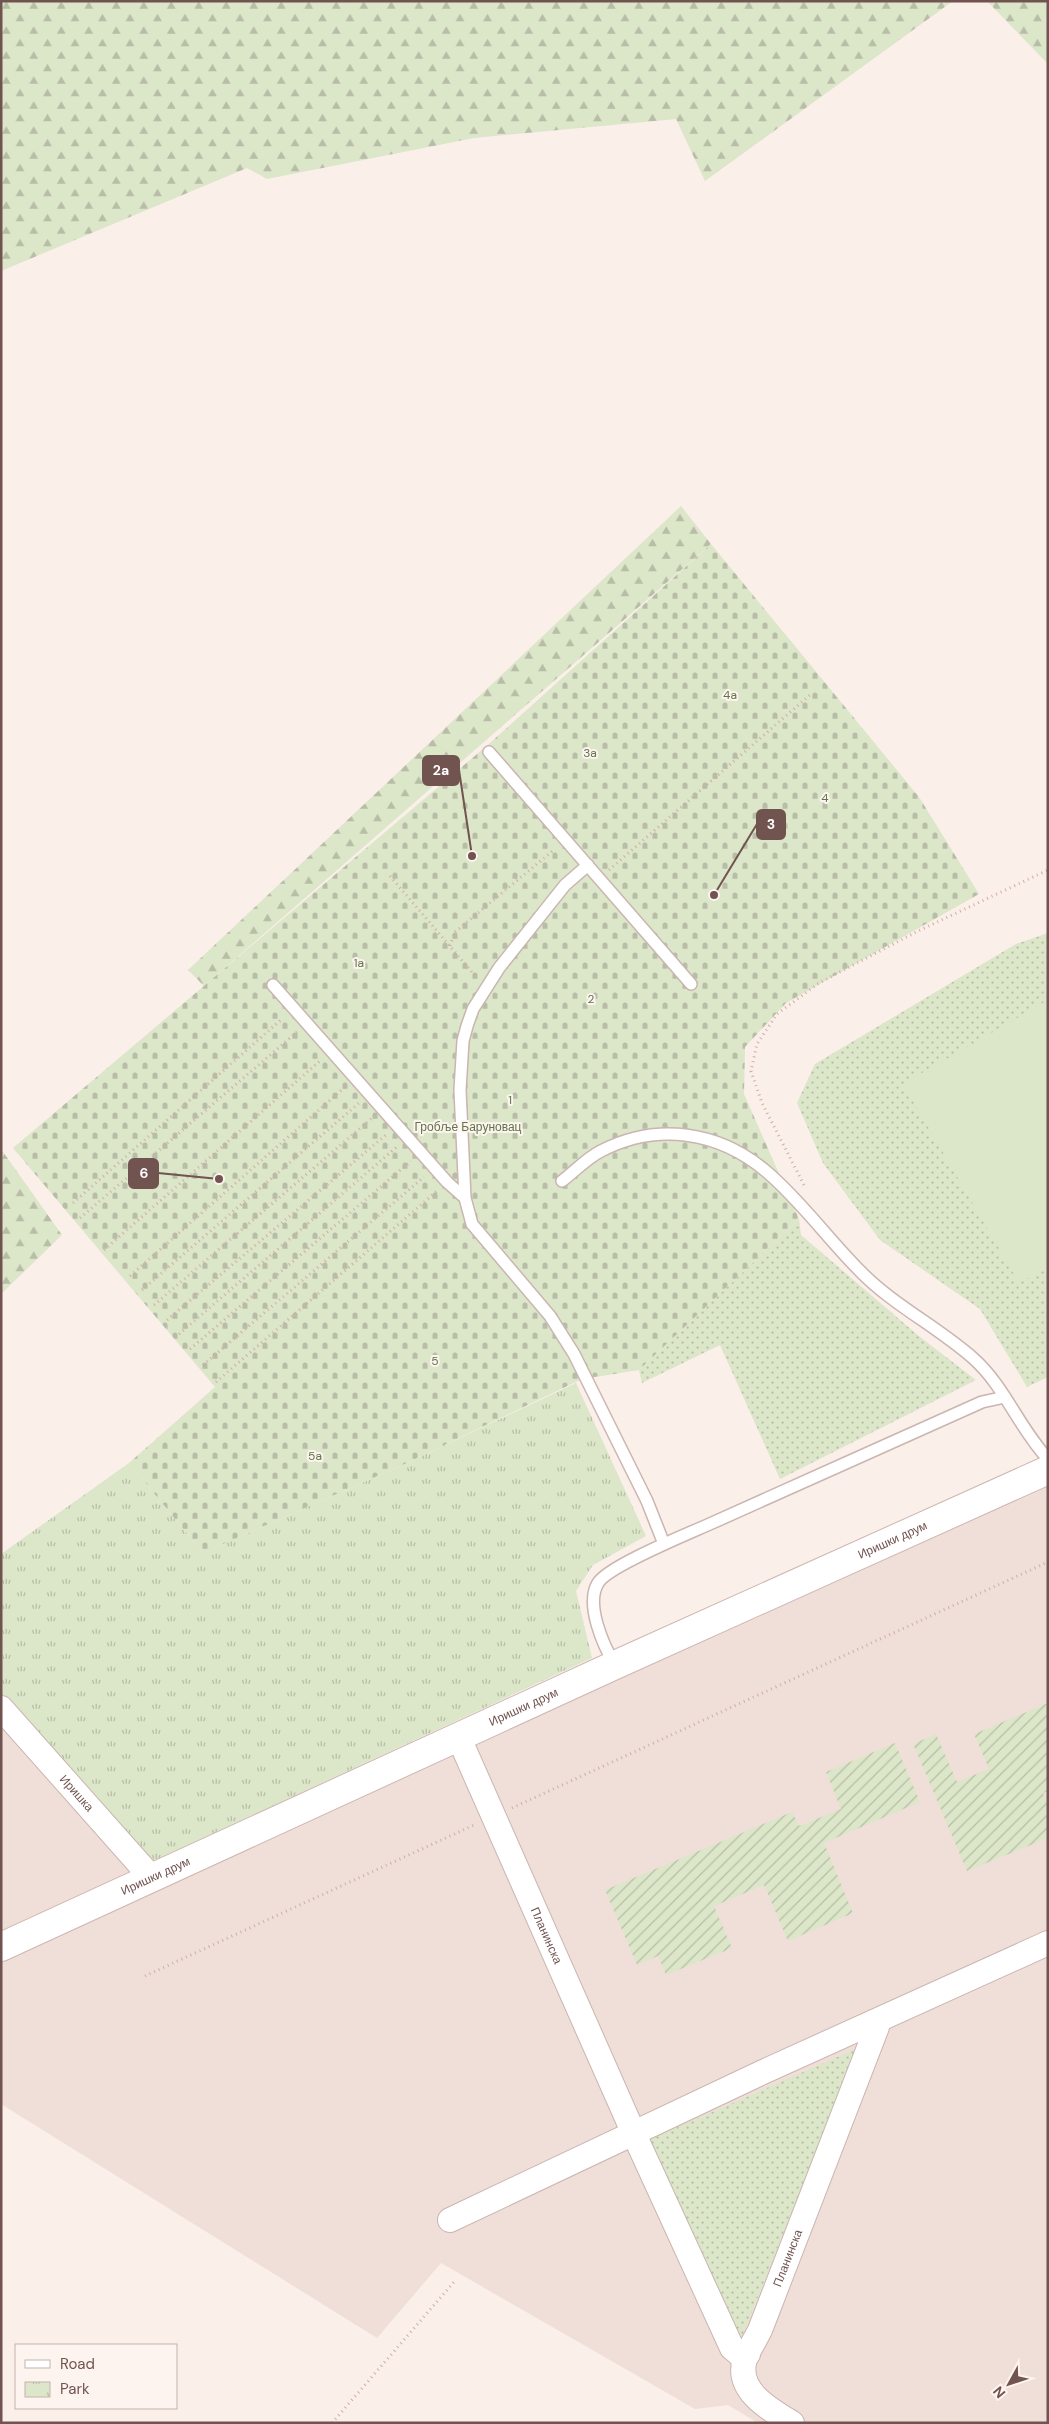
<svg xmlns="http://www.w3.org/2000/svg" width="1049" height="2424" font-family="'DM Sans',sans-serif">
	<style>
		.residential { fill: #f0dfd8 }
		.grass { fill: url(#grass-dots) }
		.forest { fill: url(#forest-firs) }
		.cemetery { fill: url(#cemetery-stones) }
		.park { fill: url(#park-tufts) }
		.garden { fill: url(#garden-furrows) }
		.pitch { fill: #dce6c9 }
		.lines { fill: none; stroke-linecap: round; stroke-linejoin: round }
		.lane-casing { stroke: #cab5b0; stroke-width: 14 }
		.street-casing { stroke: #cab5b0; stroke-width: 26 }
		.secondary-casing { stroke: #ceb6b1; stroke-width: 30 }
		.path { stroke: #d0ada7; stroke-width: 3; stroke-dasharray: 1 4; stroke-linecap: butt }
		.lane { stroke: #fff; stroke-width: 11 }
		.street { stroke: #fff; stroke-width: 24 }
		.secondary { stroke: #fff; stroke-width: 28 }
		.labels { text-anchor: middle; stroke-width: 4; stroke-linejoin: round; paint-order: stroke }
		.park-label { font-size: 12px; fill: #61754a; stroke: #fdf4ef }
		.street-label { font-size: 12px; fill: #715350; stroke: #fdf4ef }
		.leader { fill: none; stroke: #715350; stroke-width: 2 }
		.callout-dot { fill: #715350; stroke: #fdf4ef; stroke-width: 2 }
		.callout { fill: #715350; stroke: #715350; stroke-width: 2 }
		.callout-label { font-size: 14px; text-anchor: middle; font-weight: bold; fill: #fff }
	</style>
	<defs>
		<pattern id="grass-dots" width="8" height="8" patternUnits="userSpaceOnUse" patternTransform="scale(1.25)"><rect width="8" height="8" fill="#dce6c9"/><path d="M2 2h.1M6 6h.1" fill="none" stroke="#b7bda6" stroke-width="1.8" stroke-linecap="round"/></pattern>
		<pattern id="forest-firs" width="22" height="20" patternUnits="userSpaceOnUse" patternTransform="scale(1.25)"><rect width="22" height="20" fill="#dce6c9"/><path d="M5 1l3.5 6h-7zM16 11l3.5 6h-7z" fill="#b7bda6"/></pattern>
		<pattern id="cemetery-stones" width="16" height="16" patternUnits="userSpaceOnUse" patternTransform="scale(1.25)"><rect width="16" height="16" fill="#dce6c9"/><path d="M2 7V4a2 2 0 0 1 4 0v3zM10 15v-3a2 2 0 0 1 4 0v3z" fill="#b7bda6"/></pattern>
		<pattern id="park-tufts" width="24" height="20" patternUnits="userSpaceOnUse" patternTransform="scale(1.25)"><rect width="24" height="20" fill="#dce6c9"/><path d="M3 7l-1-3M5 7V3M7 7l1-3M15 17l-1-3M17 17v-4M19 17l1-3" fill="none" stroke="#b7bda6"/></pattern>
		<pattern id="garden-furrows" width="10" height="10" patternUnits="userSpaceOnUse" patternTransform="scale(1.25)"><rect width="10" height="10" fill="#dce6c9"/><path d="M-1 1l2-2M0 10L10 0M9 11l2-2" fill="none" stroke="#b7bda6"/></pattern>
	</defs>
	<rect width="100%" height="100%" fill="#faefe9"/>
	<path class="residential" d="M1048,1486V2423H758L728,2405L695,2409L441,2263L377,2338L1,2104V1702L157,1886Z"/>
	<path class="grass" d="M1048,933V1377L1027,1387L980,1309L880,1240L823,1163L797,1103L815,1064L1016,944Z
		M799,1219L801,1235L920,1337L976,1380L780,1479L720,1345L642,1383L639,1370Z
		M858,2048L741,2339L646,2141Z"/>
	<path class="forest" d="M1,1H953L705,181L676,119L474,138L267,179L247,168L1,271Z
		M987,1H1048V64Z
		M681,506L711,544L204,986L188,970Z
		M1,1149L62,1235L1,1294Z"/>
	<path class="cemetery" d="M711,544L919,797L979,894L786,1003L745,1047L744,1094L799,1219L639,1370L582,1379L405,1464L203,1553L129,1463L215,1387L13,1148L490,743Z"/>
	<path class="park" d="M576,1383L646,1536L593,1565L576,1591L592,1658L151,1862L1,1696V1554L129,1463L203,1553L405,1464Z"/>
	<path class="garden" d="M1048,1703V1791L1043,1793L1048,1804V1838L967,1871L913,1744L936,1734L957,1782L989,1769L974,1734Z
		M895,1743L920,1802L824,1843L853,1913L788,1941L764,1885L714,1906L732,1948L666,1975L658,1956L637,1965L605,1890L792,1812L799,1826L841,1809L826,1772Z"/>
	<path class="pitch" d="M1048,1000V1267L1019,1283L903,1084Z"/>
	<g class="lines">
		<defs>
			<path id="lane" d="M489,752L691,984
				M588,865L565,885L499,968L473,1009L467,1026L463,1041L460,1090L465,1198L472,1224L550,1316L574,1354L647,1501L664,1544
				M273,985L447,1182L465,1198
				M562,1181C575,1171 587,1158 601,1151C657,1122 719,1131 767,1172C801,1201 828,1239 860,1271C893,1305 938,1327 974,1359C1005,1387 1019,1428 1048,1459
				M615,1665C603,1645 585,1604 598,1583C608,1566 690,1533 712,1523C802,1483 892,1442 982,1402L1005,1397"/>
			<g id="street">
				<path id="s1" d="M1,1708L151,1877"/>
				<path id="s2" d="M459,1738L634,2134L732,2348L739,2354H748"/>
				<path d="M450,2220L763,2072L1048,1943"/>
				<path id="s3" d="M792,2423C769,2409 735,2390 745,2359C749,2349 755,2340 760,2330L877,2027V2021"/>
			</g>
			<g id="secondary">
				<path id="s4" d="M1,1947L615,1665L1048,1470"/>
			</g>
		</defs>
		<use href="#lane" class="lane-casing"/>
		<use href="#street" class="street-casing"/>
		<use href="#secondary" class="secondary-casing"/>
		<path class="path" d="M609,870L811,694
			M390,876L477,978
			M450,946L455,932L555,849
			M804,1185L762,1103L751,1071L757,1044L777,1014L819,983L918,931L1048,870
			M73,1203L282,1019
			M80,1218L297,1032
			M104,1250L321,1060
			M130,1276L345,1087
			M142,1290L359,1103
			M154,1305L372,1118
			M167,1320L387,1134
			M179,1334L398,1146
			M190,1349L411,1161
			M203,1365L424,1177
			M216,1382L437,1191
			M512,1808L1048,1562
			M145,1976L474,1825
			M332,2423L454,2282"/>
		<use href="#lane" class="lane"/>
		<use href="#street" class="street"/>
		<use href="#secondary" class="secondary"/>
	</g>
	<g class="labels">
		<g class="park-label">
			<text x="730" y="699">4a</text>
			<text x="590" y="757">3a</text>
			<text x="825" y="802">4</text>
			<text x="359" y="967">1a</text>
			<text x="591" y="1003">2</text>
			<text x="510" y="1104">1</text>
			<text x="468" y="1131">Гробље Баруновац</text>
			<text x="435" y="1365">5</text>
			<text x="315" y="1460">5a</text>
		</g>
		<g class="street-label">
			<text dy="4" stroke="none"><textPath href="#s4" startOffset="980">Иришки друм</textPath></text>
			<text dy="4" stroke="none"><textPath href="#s4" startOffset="575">Иришки друм</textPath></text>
			<text dy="4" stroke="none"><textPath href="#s1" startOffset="114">Иришка</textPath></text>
			<text dy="4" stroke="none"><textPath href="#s4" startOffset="170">Иришки друм</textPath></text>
			<text dy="4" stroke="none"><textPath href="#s2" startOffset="216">Планинска</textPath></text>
			<text dy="4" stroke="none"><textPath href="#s3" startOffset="196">Планинска</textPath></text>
		</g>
	</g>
	<path class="leader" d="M472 856L459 770M714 895L757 824M219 1179L158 1173"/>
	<g class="callout-dot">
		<circle cx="472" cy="856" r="5"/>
		<circle cx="714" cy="895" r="5"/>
		<circle cx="219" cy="1179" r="5"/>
	</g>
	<g class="callout">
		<rect x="423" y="756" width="36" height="29" rx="5"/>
		<rect x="757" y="810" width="28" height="29" rx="5"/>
		<rect x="129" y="1159" width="29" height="29" rx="5"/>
	</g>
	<g class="callout-label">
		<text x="441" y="775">2a</text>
		<text x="771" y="829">3</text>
		<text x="144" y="1178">6</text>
	</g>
	<rect width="1049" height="2424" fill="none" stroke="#715350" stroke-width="5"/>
	<rect x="15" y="2344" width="162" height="65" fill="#fdf4ef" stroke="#c5b4af"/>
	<rect x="25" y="2360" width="25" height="8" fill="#ffffff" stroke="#c5b4af"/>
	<text x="60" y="2369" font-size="15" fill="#715350">Road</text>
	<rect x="25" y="2382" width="25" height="15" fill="url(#park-tufts)" stroke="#c5b4af"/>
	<text x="60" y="2394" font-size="15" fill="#715350">Park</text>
	<g transform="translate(1009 2384) rotate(230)" stroke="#fdf4ef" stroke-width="4" paint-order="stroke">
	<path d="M0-4L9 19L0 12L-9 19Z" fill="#715350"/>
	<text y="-8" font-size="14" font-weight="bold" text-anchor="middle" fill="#715350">N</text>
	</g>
</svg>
